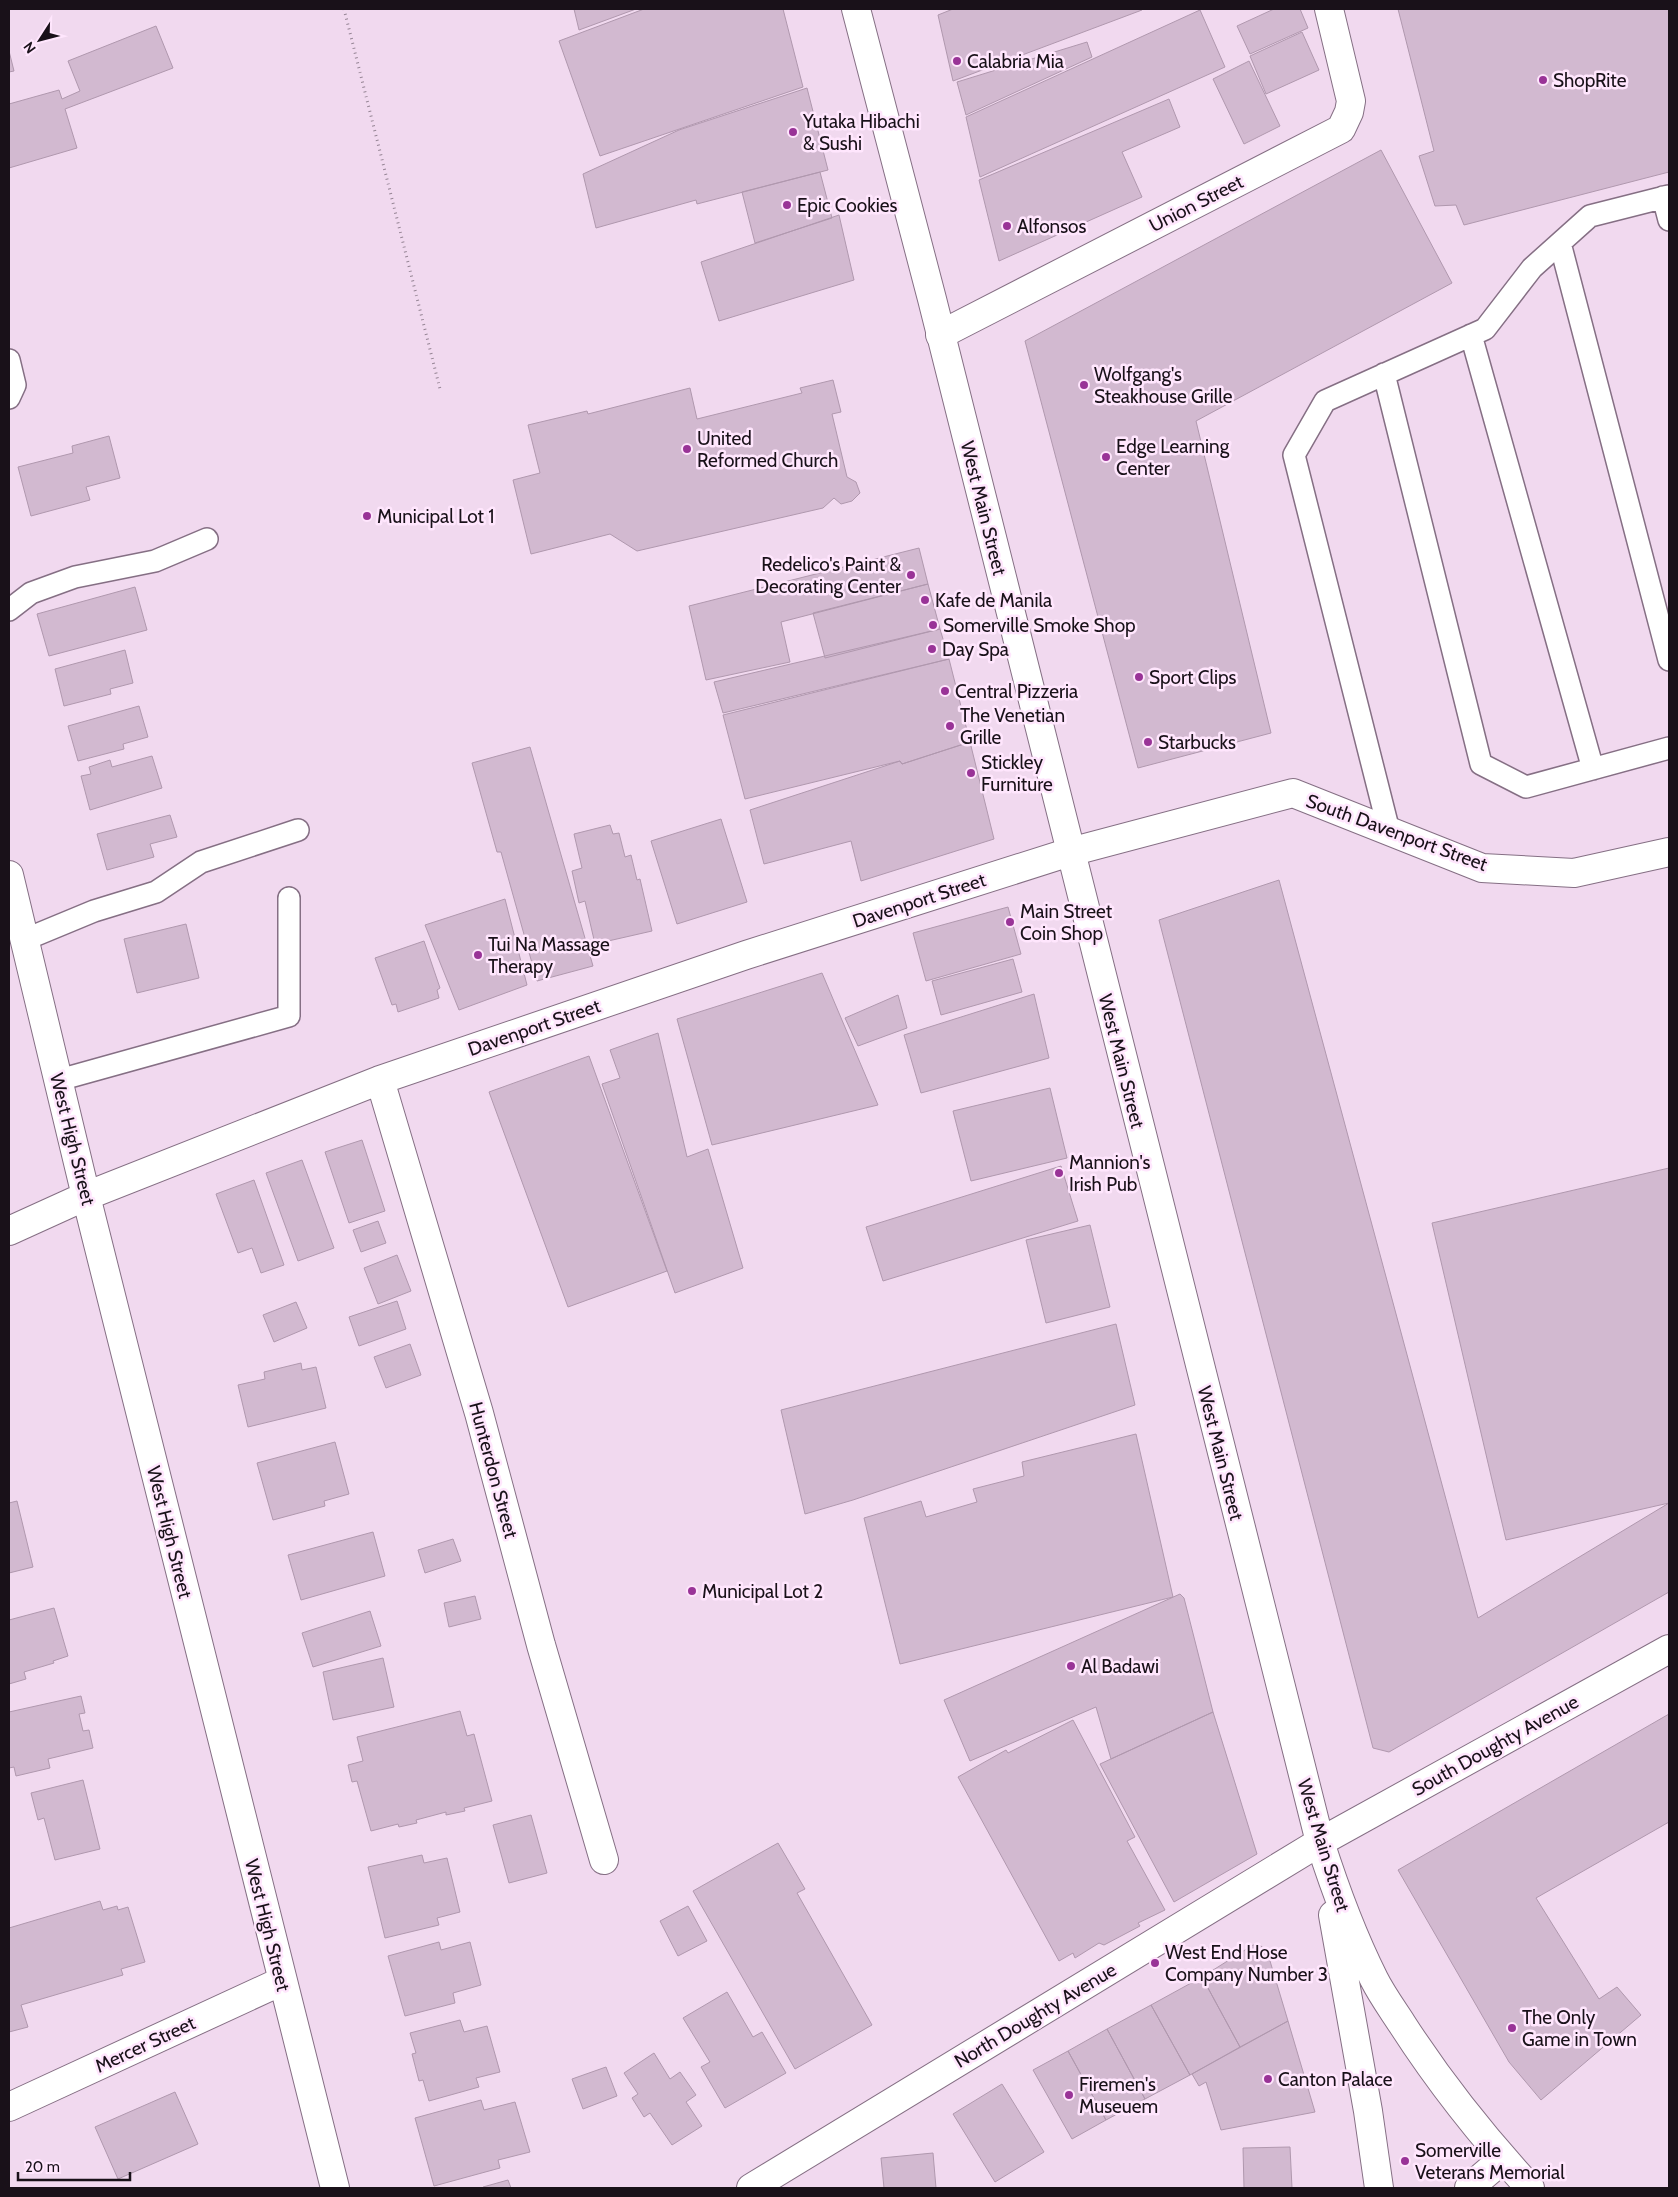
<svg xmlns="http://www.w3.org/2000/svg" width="1678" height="2197" font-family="Cabin,sans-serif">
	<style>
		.building { fill: #d2b9d0; stroke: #b098ae }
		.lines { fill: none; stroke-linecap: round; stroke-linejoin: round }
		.lane-casing { stroke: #856f84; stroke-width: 24 }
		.street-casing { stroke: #856f84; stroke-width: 30 }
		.secondary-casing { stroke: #856f84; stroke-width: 30 }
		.path { stroke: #968595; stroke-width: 3; stroke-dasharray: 1 4; stroke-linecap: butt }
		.lane { stroke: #fff; stroke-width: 21 }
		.street { stroke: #fff; stroke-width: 28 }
		.secondary { stroke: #fff; stroke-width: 28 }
		.poi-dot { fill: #993397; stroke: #ffe6fd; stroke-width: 2 }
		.labels { text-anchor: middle; stroke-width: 5; stroke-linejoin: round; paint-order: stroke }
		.poi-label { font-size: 19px; fill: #191119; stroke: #ffe6fd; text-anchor: start }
		.street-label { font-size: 19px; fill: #191119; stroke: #ffe6fd }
	</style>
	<rect width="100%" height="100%" fill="#f1d9ef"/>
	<path class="building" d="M574,9H636L579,30Z
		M644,9H783L803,87L600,156L559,41Z
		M953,9H1142V10L953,81L938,15Z
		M1274,9H1300L1308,28L1250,54L1237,26Z
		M1398,9H1669V172L1464,225L1456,205L1435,206L1419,156L1434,151Z
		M1200,10L1225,67L980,177L966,117Z
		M156,26L173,68L65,109L77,148L9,168V104L59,90L62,99L80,91L68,61Z
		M1302,32L1319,70L1266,94L1250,56Z
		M1087,42L1092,57L966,115L957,82Z
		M9,51L14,71L9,72Z
		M1249,61L1280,126L1244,144L1213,79Z
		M807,88L828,170L697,204L696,200L596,228L583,174L679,130Z
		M1169,99L1180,127L1122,152L1142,197L999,261L979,180Z
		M1381,150L1452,283L1196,421L1271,733L1138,768L1025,341Z
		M820,172L832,218L755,243L742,192Z
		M839,215L854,280L719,321L701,262Z
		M833,380L841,412L832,414L847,477L856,482L860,493L852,501L841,504L834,498L823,508L637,551L610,534L531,554L513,480L540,473L528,425L587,411L588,414L690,388L697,419L802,393L800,388Z
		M109,436L120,478L86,487L90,500L31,516L18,467L73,453L72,446Z
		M919,548L928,584L781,622L790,662L706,680L689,606Z
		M928,584L940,629L825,658L813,613Z
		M135,587L147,630L49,656L37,614Z
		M940,629L949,659L723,713L714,682Z
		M125,650L133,683L110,689L111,694L64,706L55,669Z
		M949,659L970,742L902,764L900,761L745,799L723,715Z
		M139,706L148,737L123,744L124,749L78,761L68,726Z
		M970,742L994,839L861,881L851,841L764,864L750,810L900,761L902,764Z
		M530,747L593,966L537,981L501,852H497L472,763Z
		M152,756L162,788L90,810L81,776L91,774L89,767L110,760L112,767Z
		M170,815L177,837L150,844L154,857L107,870L97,834Z
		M721,819L747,902L677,924L651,841Z
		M610,825L613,834L619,833L625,857L631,855L637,880L640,879L652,931L595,944L585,901L579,903L572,871L582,868L574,834Z
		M1279,880L1478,1618L1669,1503V1592L1389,1752L1373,1748L1159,920Z
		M505,899L527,985L459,1010L425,925Z
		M1008,907L1021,954L926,981L913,933Z
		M186,924L199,978L137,993L124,939Z
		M424,941L440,988L437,990L439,998L398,1012L396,1004L392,1005L375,958Z
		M1013,959L1022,992L941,1015L932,981Z
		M822,973L878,1105L712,1145L677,1019Z
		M1034,994L1049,1058L921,1093L904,1035Z
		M898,995L907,1028L858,1046L845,1018Z
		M658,1033L687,1157L708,1149L743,1268L675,1293L602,1084L620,1078L610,1050Z
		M589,1056L667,1271L568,1307L489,1092Z
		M1050,1088L1067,1158L971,1181L953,1111Z
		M362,1140L385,1211L349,1223L325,1152Z
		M302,1160L334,1248L298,1261L266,1173Z
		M1061,1166L1078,1221L883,1281L866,1227Z
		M1669,1168V1503L1506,1540L1432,1223Z
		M254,1180L284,1265L261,1273L252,1248L238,1253L216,1194Z
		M378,1221L386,1243L361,1252L353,1230Z
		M1090,1225L1110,1307L1046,1323L1026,1240Z
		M397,1255L411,1291L378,1304L364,1268Z
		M397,1301L406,1329L359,1346L349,1317Z
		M296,1302L307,1328L274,1342L263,1315Z
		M1116,1324L1135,1405L853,1500L805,1514L781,1410Z
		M410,1344L421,1375L386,1388L374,1357Z
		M301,1363L302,1370L316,1367L326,1408L248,1427L238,1385L265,1379L264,1372Z
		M1136,1434L1173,1597L900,1664L864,1518L921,1501L926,1517L977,1502L973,1489L1024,1476L1022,1462Z
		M335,1442L349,1494L324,1501L325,1506L273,1520L257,1463Z
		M17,1501L33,1567L9,1573V1503Z
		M373,1532L385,1576L301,1600L288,1555Z
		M453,1539L461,1561L425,1573L418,1550Z
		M1180,1594L1184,1598L1213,1712L1111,1759L1096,1707L970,1761L944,1700Z
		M475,1596L481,1619L449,1627L444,1603Z
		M54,1608L68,1656L53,1661L54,1663L24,1672L26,1679L9,1684V1620Z
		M370,1611L381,1646L313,1667L302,1633Z
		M383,1658L394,1707L333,1720L323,1672Z
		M81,1696L85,1713L79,1714L83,1731L89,1730L93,1748L48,1759L50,1768L16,1776L14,1767L9,1768V1712Z
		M460,1711L467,1736L474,1734L492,1801L464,1808L465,1811L446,1815V1812L416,1820L417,1823L399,1827L398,1824L371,1831L357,1781L352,1782L348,1765L363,1761L357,1737Z
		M1213,1712L1257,1854L1174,1902L1100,1764Z
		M1669,1714V1822L1536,1898L1599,1999L1617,1987L1641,2015L1541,2100L1509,2062L1398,1870Z
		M1073,1720L1135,1837L1127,1841L1165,1910L1138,1923L1140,1926L1104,1945L1099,1943L1075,1958L1073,1953L1059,1961L958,1777L1006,1750L1008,1753Z
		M83,1780L100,1849L55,1860L44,1818L38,1820L31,1793Z
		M531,1815L547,1873L509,1883L493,1825Z
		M778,1843L805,1889L797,1893L872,2025L795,2069L693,1891Z
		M422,1855L424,1863L447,1858L460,1912L437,1918L439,1925L385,1938L368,1867Z
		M100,1901L103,1910L117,1906L118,1910L128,1907L145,1962L121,1969L123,1975L21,2005L28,2027L9,2032V1928Z
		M688,1906L707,1941L678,1956L660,1921Z
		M439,1942L441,1950L470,1942L481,1985L453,1993L455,2003L405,2016L388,1956Z
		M1253,1945L1261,1946L1267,1951L1288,2021L1240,2047L1202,1977Z
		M1202,1977L1240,2047L1190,2075L1151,2005Z
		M727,1992L753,2037L762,2032L786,2073L725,2108L701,2067L710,2062L683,2018Z
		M1151,2005L1190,2075L1145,2099L1107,2029Z
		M460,2020L464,2032L487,2026L500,2072L476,2078L479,2087L429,2101L423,2080L419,2081L412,2054L416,2053L410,2033Z
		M1288,2021L1315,2112L1221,2130L1206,2082L1199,2086L1192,2074Z
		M1107,2029L1145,2099L1106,2120L1068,2051Z
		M1068,2051L1106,2120L1072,2139L1033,2070Z
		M654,2053L670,2079L680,2072L696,2095L686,2102L702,2126L672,2145L650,2113L644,2117L632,2098L638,2094L624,2073Z
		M606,2067L617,2096L583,2109L572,2079Z
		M1002,2084L1044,2152L995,2182L953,2114Z
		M175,2092L198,2144L118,2179L95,2127Z
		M481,2100L484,2110L515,2102L530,2152L498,2160L500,2168L434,2186L415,2118Z
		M1290,2147L1292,2188H1244L1243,2148Z
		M933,2153L936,2188H884L881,2158Z
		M508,2180L511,2188H483V2187Z"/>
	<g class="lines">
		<defs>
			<path id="lane" d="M1663,197L1669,220
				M1560,243L1669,660
				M1471,335L1593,769
				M9,360L15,385L9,398
				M1384,374L1481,764L1526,787L1669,748
				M9,610L31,593L75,577L155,561L207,539
				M1389,831L1294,455L1325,401L1485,329L1532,268L1590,216L1669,196
				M24,940L94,911L156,892L201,862L298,830
				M59,1080L289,1016V898"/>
			<path id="street" d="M940,335L1341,129L1349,112L1351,101L1329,9
				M9,875L86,1196L335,2188
				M380,1080L479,1413L541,1645L604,1860
				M9,1231L86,1196L380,1080L746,955L1070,852L1293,793L1482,868L1574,873L1669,852
				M9,2107L282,1981
				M751,2188L1320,1842L1669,1649"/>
			<path id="secondary" d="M856,9L932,299L1320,1842C1335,1889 1352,1935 1374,1979C1382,1995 1393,2010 1402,2024C1440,2083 1483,2137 1530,2188
				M1333,1915L1368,2111L1379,2188
				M1469,2188L1503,2159"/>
		</defs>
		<use href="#lane" class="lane-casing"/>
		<use href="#street" class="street-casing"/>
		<use href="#secondary" class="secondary-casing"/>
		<path class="path" d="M344,9L440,389"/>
		<use href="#lane" class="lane"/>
		<use href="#street" class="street"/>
		<use href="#secondary" class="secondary"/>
	</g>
	<g class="poi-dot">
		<circle cx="957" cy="61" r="5"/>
		<circle cx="1543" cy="80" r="5"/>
		<circle cx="793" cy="132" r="5"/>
		<circle cx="787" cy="205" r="5"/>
		<circle cx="1007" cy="226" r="5"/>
		<circle cx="1084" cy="385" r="5"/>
		<circle cx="687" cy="449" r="5"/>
		<circle cx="1106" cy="457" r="5"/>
		<circle cx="367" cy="516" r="5"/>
		<circle cx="911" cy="575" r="5"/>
		<circle cx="925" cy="600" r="5"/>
		<circle cx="933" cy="625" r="5"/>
		<circle cx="932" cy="649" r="5"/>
		<circle cx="1139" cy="677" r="5"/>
		<circle cx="945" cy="691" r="5"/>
		<circle cx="950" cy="726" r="5"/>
		<circle cx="1148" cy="742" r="5"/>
		<circle cx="971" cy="773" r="5"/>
		<circle cx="1010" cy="922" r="5"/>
		<circle cx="478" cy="955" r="5"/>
		<circle cx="1059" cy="1173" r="5"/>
		<circle cx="692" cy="1591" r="5"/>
		<circle cx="1071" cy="1666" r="5"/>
		<circle cx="1155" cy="1963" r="5"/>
		<circle cx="1512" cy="2028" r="5"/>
		<circle cx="1268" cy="2079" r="5"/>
		<circle cx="1069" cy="2095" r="5"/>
		<circle cx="1405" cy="2161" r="5"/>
	</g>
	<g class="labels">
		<g class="poi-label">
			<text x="967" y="68">Calabria Mia</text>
			<text x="1553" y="87">ShopRite</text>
			<text x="803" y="128">Yutaka Hibachi<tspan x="803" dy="22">&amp; Sushi</tspan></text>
			<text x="797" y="212">Epic Cookies</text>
			<text x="1017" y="233">Alfonsos</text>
			<text x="1094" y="381">Wolfgang's<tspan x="1094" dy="22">Steakhouse Grille</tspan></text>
			<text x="697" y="445">United<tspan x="697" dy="22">Reformed Church</tspan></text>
			<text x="1116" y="453">Edge Learning<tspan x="1116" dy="22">Center</tspan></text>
			<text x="377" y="523">Municipal Lot 1</text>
			<text x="901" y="571" text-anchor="end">Redelico's Paint &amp;<tspan x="901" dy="22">Decorating Center</tspan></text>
			<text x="935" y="607">Kafe de Manila</text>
			<text x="943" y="632">Somerville Smoke Shop</text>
			<text x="942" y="656">Day Spa</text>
			<text x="1149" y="684">Sport Clips</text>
			<text x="955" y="698">Central Pizzeria</text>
			<text x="960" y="722">The Venetian<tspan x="960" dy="22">Grille</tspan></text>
			<text x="1158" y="749">Starbucks</text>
			<text x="981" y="769">Stickley<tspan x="981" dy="22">Furniture</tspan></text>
			<text x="1020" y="918">Main Street<tspan x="1020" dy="22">Coin Shop</tspan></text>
			<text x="488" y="951">Tui Na Massage<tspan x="488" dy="22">Therapy</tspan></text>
			<text x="1069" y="1169">Mannion's<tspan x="1069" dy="22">Irish Pub</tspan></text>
			<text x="702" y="1598">Municipal Lot 2</text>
			<text x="1081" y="1673">Al Badawi</text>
			<text x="1165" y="1959">West End Hose<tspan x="1165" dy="22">Company Number 3</tspan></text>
			<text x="1522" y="2024">The Only<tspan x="1522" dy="22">Game in Town</tspan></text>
			<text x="1278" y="2086">Canton Palace</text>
			<text x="1079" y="2091">Firemen's<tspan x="1079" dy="22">Museuem</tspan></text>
			<text x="1415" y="2157">Somerville<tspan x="1415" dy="22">Veterans Memorial</tspan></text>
		</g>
		<g class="street-label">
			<text transform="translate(1196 203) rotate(-27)" y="7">Union Street</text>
			<text transform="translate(984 508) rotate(76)" y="7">West Main Street</text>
			<text transform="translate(1397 832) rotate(20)" y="7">South Davenport Street</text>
			<text transform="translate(919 900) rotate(-18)" y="7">Davenport Street</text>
			<text transform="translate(534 1027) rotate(-19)" y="7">Davenport Street</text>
			<text transform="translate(1122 1061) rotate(76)" y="7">West Main Street</text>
			<text transform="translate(73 1139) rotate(76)" y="7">West High Street</text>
			<text transform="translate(1221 1453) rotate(76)" y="7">West Main Street</text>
			<text transform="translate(494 1470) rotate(75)" y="7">Hunterdon Street</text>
			<text transform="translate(170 1532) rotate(76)" y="7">West High Street</text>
			<text transform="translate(1495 1745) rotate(-29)" y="7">South Doughty Avenue</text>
			<text transform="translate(1324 1845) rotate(73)" y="7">West Main Street</text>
			<text transform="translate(268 1925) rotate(76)" y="7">West High Street</text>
			<text transform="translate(1035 2015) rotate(-31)" y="7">North Doughty Avenue</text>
			<text transform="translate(145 2044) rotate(-25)" y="7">Mercer Street</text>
		</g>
	</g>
	<rect width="1678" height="2197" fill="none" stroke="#191119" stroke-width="20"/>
	<g transform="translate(40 40) rotate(234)" stroke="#ffe6fd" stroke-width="4" paint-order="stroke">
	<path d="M0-4L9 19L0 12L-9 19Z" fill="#191119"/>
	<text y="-8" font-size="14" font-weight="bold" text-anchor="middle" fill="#191119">N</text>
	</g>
	<path d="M18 2172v8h112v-8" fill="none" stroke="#191119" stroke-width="2.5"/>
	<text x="25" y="2172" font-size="15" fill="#191119" stroke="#ffe6fd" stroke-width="4" paint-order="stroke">20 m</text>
</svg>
